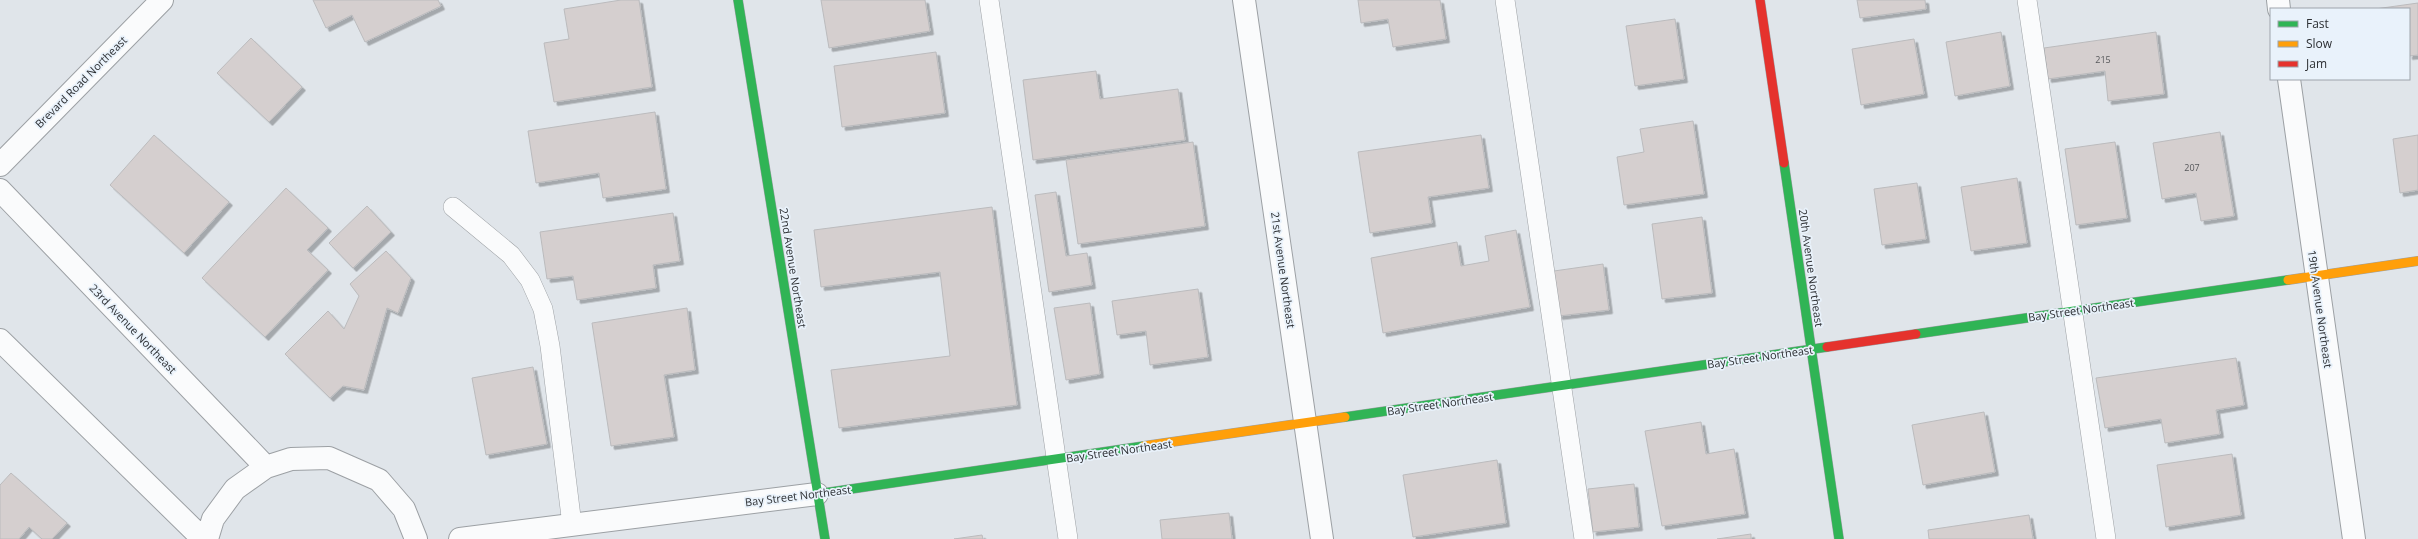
<svg xmlns="http://www.w3.org/2000/svg" width="2418" height="539" font-family="'Open Sans',sans-serif">
	<style>
		.building { fill: #d5cfcf; stroke: #bbbbbd; filter: url(#shadow) }
		.lines { fill: none; stroke-linecap: round; stroke-linejoin: round }
		.lane-casing { stroke: #9ca0a4; stroke-width: 20 }
		.street-casing { stroke: #9ca0a4; stroke-width: 24 }
		.fast-casing { stroke: #9ca0a4; stroke-width: 10 }
		.slow-casing { stroke: #9ca0a4; stroke-width: 10 }
		.jam-casing { stroke: #9ca0a4; stroke-width: 10 }
		.lane { stroke: #fafbfc; stroke-width: 19 }
		.street { stroke: #fafbfc; stroke-width: 22 }
		.fast { stroke: #30b455; stroke-width: 9 }
		.slow { stroke: #ff9f0a; stroke-width: 9 }
		.jam { stroke: #e5322d; stroke-width: 9 }
		.labels { text-anchor: middle; stroke-width: 3.5; stroke-linejoin: round; paint-order: stroke }
		.number-label { font-size: 9px; fill: #57585b }
		.street-label { font-size: 11px; fill: #2c2f33; stroke: #e9f2fb }
	</style>
	<defs>
		<filter id="shadow"><feDropShadow dx="3.5" dy="3.5" stdDeviation="0" flood-color="#0004"/></filter>
	</defs>
	<rect width="100%" height="100%" fill="#e0e5ea"/>
	<path class="building" d="M313,0H438L441,6L365,42L352,15L326,28Z
		M621,0H639L652,87L554,102L544,43L569,39L564,9Z
		M821,0H925L930,31L829,48Z
		M1358,0H1440L1446,39L1393,47L1388,19L1361,23Z
		M1857,0H1925L1926,9L1860,18Z
		M2418,3V55L2409,56V9H2375Z
		M1675,19L1684,79L1635,86L1626,26Z
		M2001,32L2010,86L1955,96L1946,42Z
		M2156,32L2164,94L2108,101L2105,71L2048,79L2044,48Z
		M251,38L302,87L269,122L217,73Z
		M1914,39L1924,94L1861,105L1852,49Z
		M936,52L945,113L842,127L834,66Z
		M1096,71L1100,99L1178,89L1185,140L1033,160L1023,80Z
		M655,112L666,189L603,198L599,173L536,183L528,131Z
		M1693,121L1704,194L1624,205L1617,157L1644,152L1640,129Z
		M2220,132L2234,216L2201,221L2196,193L2162,199L2153,143Z
		M154,135L229,202L184,253L110,185Z
		M1481,135L1489,188L1428,197L1432,223L1370,233L1358,152Z
		M2418,135V190L2400,193L2393,139Z
		M1193,142L1205,226L1078,244L1066,160Z
		M2115,142L2127,218L2076,225L2065,149Z
		M2017,178L2027,243L1971,251L1961,187Z
		M1917,183L1926,239L1882,245L1874,189Z
		M286,188L328,228L307,250L328,270L265,337L202,278Z
		M1056,192L1066,256L1087,253L1092,285L1049,292L1035,195Z
		M367,206L391,232L353,268L329,243Z
		M992,207L1017,405L839,428L831,370L950,356L940,272L821,287L814,230Z
		M673,213L680,261L653,265L656,288L577,300L573,276L547,279L540,232Z
		M1702,217L1712,293L1662,299L1652,224Z
		M1516,230L1530,307L1383,333L1371,258L1457,242L1461,266L1489,261L1485,236Z
		M386,251L411,278L398,313L387,308L364,390L343,386L330,398L285,354L328,311L344,329L359,296L350,284Z
		M1603,264L1609,310L1559,316L1554,271Z
		M1198,289L1208,357L1150,365L1146,331L1117,335L1112,301Z
		M1090,303L1100,374L1066,380L1054,308Z
		M687,308L695,370L664,375L674,437L611,446L592,323Z
		M2236,358L2244,405L2216,410L2220,434L2165,443L2161,419L2105,428L2096,378Z
		M533,367L547,444L486,455L472,378Z
		M1984,412L1995,472L1923,485L1912,425Z
		M1701,422L1706,454L1734,449L1745,514L1662,526L1645,431Z
		M2232,454L2241,515L2166,527L2157,465Z
		M1497,460L1506,523L1413,537L1403,475Z
		M11,473L67,523L52,539H42L29,527L19,539H0V485Z
		M1634,484L1639,527L1593,532L1588,489Z
		M1229,513L1232,539H1162L1160,520Z
		M2029,515L2033,539H1929L1928,530Z
		M1751,534V539H1717Z
		M982,535L983,539H954Z"/>
	<g class="lines">
		<defs>
			<path id="lane" d="M989,0L1068,539
				M1505,0L1584,539
				M2027,0L2106,539
				M453,207L511,255L530,280L543,309L550,346L572,525"/>
			<path id="street" d="M1244,0L1322,539
				M2278,0L2279,9
				M2289,79L2354,539
				M0,165L162,0
				M0,190L266,467
				M0,340L203,539
				M207,539L213,519L235,489L266,467L291,459L329,458L379,480L404,509L416,539
				M460,539L817,494"/>
			<path id="fast" d="M738,0L825,539
				M1784,163L1839,539
				M1916,334L2288,280
				M1345,417L1827,347
				M817,494L1144,446"/>
			<path id="slow" d="M2288,280L2418,261
				M1144,446L1345,417"/>
			<path id="jam" d="M1760,0L1784,163
				M1827,347L1916,334"/>
		</defs>
		<use href="#lane" class="lane-casing"/>
		<use href="#street" class="street-casing"/>
		<use href="#fast" class="fast-casing"/>
		<use href="#slow" class="slow-casing"/>
		<use href="#jam" class="jam-casing"/>
		<use href="#lane" class="lane"/>
		<use href="#street" class="street"/>
		<use href="#fast" class="fast"/>
		<use href="#slow" class="slow"/>
		<use href="#jam" class="jam"/>
	</g>
	<g class="labels">
		<g class="number-label">
			<text x="2103" y="63">215</text>
			<text x="2192" y="171">207</text>
		</g>
		<g class="street-label">
			<text transform="translate(81 82) rotate(-45)" y="4">Brevard Road Northeast</text>
			<text transform="translate(793 268) rotate(81)" y="4">22nd Avenue Northeast</text>
			<text transform="translate(1811 268) rotate(82)" y="4">20th Avenue Northeast</text>
			<text transform="translate(1283 270) rotate(82)" y="4">21st Avenue Northeast</text>
			<text transform="translate(2320 309) rotate(82)" y="4">19th Avenue Northeast</text>
			<text transform="translate(2081 310) rotate(-8)" y="4">Bay Street Northeast</text>
			<text transform="translate(133 329) rotate(46)" y="4">23rd Avenue Northeast</text>
			<text transform="translate(1760 357) rotate(-8)" y="4">Bay Street Northeast</text>
			<text transform="translate(1440 404) rotate(-8)" y="4">Bay Street Northeast</text>
			<text transform="translate(1119 451) rotate(-8)" y="4">Bay Street Northeast</text>
			<text transform="translate(798 496) rotate(-7)" y="4">Bay Street Northeast</text>
		</g>
	</g>
	<rect x="2270" y="8" width="140" height="72" fill="#e9f2fb" stroke="#9da4ab"/>
	<rect x="2278" y="21" width="20" height="6" fill="#30b455" stroke="#9da4ab"/>
	<text x="2306" y="28" font-size="12" fill="#2c2f33">Fast</text>
	<rect x="2278" y="41" width="20" height="6" fill="#ff9f0a" stroke="#9da4ab"/>
	<text x="2306" y="48" font-size="12" fill="#2c2f33">Slow</text>
	<rect x="2278" y="61" width="20" height="6" fill="#e5322d" stroke="#9da4ab"/>
	<text x="2306" y="68" font-size="12" fill="#2c2f33">Jam</text>
</svg>
